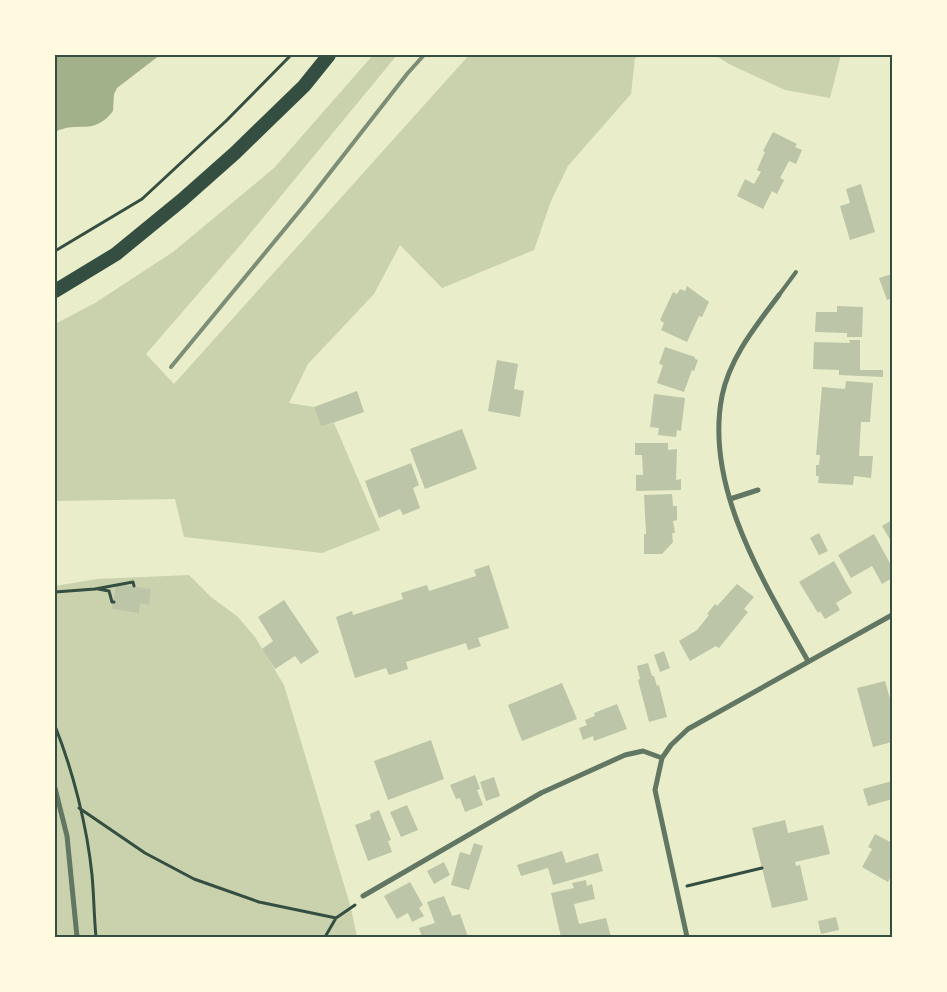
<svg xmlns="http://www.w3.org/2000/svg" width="947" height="992" font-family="Barlow,sans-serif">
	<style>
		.green { fill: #cad2ad }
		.water { fill: #a3b18a }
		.building { fill: #bcc5a7 }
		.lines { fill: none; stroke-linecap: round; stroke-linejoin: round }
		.path { stroke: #344e41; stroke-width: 3 }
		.service { stroke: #617663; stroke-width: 4 }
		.minor { stroke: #617663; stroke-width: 5 }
		.trunk { stroke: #344e41; stroke-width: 14 }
		.rail { stroke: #7c8e77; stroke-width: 4 }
		.neatline { fill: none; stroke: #344e41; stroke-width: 2 }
	</style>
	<rect width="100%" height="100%" fill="#e9edc9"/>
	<path class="green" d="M373,55H397L243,242L146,354L174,384L469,55H641L635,58L631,94L568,166L551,201L534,250L442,288L400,245L374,294L308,364L289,403L314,407L321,427L334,423L380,530L322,553L184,537L175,499L55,501V324L95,303L173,252L274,168Z
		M715,55H841L830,98L785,90L729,64Z
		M189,575L211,597L238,617L255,637L284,685L351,908L357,937H55V586L97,579Z"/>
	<path class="water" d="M55,55H160L117,88L114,94L113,111C93,137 78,120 55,132Z"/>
	<path class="building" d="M773,132L797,144L795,147L802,150L796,164L789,161L780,178L784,180L777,194L772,191L763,209L737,196L745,179L754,184L761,172L757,170L765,152L763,151Z
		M861,184L875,232L850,240L840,206L850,203L846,189Z
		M892,274V305L890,299L887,300L879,278Z
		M687,286L709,302L702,317L699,316L687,342L661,330L664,323L660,320L673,292L677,294L680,289L685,291Z
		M837,306L863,307L862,337H847V333L815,332L816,312H837Z
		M849,340H860V370H883V377L839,375V370L813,369L814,342L850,343Z
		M665,347L695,357V359L698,360L694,371L692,370L684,392L657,383L663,365L659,364Z
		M497,360L518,364L514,389L524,391L520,417L488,411Z
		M846,381L873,383L870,422H861L859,456H873L871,478L854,476L853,485L818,483L819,476H816V465H819L820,455H816L822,387L845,389Z
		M357,391L364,412L321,427L314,407Z
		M654,394L685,398L681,431L677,430L676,437L658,435L659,428L650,427Z
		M462,429L477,469L425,489L410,449Z
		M635,443H668V450L677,449L676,480L681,479V490L636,491V475H643L642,455H635Z
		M411,463L419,485L413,488L420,508L403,515L400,509L379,518L365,481Z
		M672,494L673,506H677V520L673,521L675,533H672L673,542L662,554H644V534H646L644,495Z
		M892,520V543L882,526Z
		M819,533L828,551L819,555L810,538Z
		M874,534L892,567V578L882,584L872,566L851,578L838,555Z
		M834,561L852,593L836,603L840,610L825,619L820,611L818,613L799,582Z
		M489,565L509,628L478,638L481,646L468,650L466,643L406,662L408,669L389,675L386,668L355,678L336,617L352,611L353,615L403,599L401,593L427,585L429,591L476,576L474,570Z
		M116,584L151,589L149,605L140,603L139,613L112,609Z
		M737,584L754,597L744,609L748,612L719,648L716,646L690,661L679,641L697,630L709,615L707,614L715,604L717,606Z
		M284,600L319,652L301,664L295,656L275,669L262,649L273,641L258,617Z
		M664,651L670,668L660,672L654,655Z
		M648,663L652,676H654L657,686L659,685L667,717L649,722L638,680L640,679L637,666Z
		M885,681L892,706V742L873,747L857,688Z
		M562,683L577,719L522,741L508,705Z
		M617,704L627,729L594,741L593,736L583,740L579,728L587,725L585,720L595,716L594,713Z
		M431,740L444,779L388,800L374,761Z
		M475,775L480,789L477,790L483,805L465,812L460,798L456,799L450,785Z
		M494,777L500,796L486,801L480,782Z
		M892,781V799L868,806L863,789Z
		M407,805L418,830L401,837L390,812Z
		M379,810L391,840L388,841L392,852L368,861L355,825L371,819L370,814Z
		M785,820L788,833L823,825L830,854L795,862L796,866L800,865L808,900L772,908L752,828Z
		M875,834L892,843V874L888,882L862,867L872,849L868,847Z
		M474,843L483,846L469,890L451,885L460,852L470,855Z
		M562,851L566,863L598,853L603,871L553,885L548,868L521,876L517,865Z
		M444,862L450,875L434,884L427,871Z
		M586,880L587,886L592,884L595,899L574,904L579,924L606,918L611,937H561L551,893L574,888L572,883Z
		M410,882L423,905L419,908L424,916L412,922L408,913L397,919L384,896Z
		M444,896L452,916L460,914L468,937H422L419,928L435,923L427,902Z
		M836,917L839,930L821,934L818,921Z"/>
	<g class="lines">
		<path class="path" d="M55,251L142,199L226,121L291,55
			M98,589L109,591L112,602H114
			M55,592L95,589L133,582L134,586
			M55,726C73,771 87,826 92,875C94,896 94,917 96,937
			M79,808L145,853L194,879L259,902L336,918
			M687,886L762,868
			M325,937L336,918L355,905"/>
		<path class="service" d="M779,295L796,272"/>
		<path class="minor" d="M779,295C756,326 730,357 722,396C704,488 765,584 808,661
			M730,499L758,490
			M55,788L67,836L77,937
			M363,896L541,793L625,755L643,751L662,758
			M687,937L655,790L662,758L671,745L688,729L892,615"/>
		<path class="trunk" d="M55,291L116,254L182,200L235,153L304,86L329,55"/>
		<path class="rail" d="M171,367L307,202L407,74L424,55"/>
	</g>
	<rect width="947" height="992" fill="none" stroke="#fefae0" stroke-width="112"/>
	<rect x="56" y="56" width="835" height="880" class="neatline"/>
</svg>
